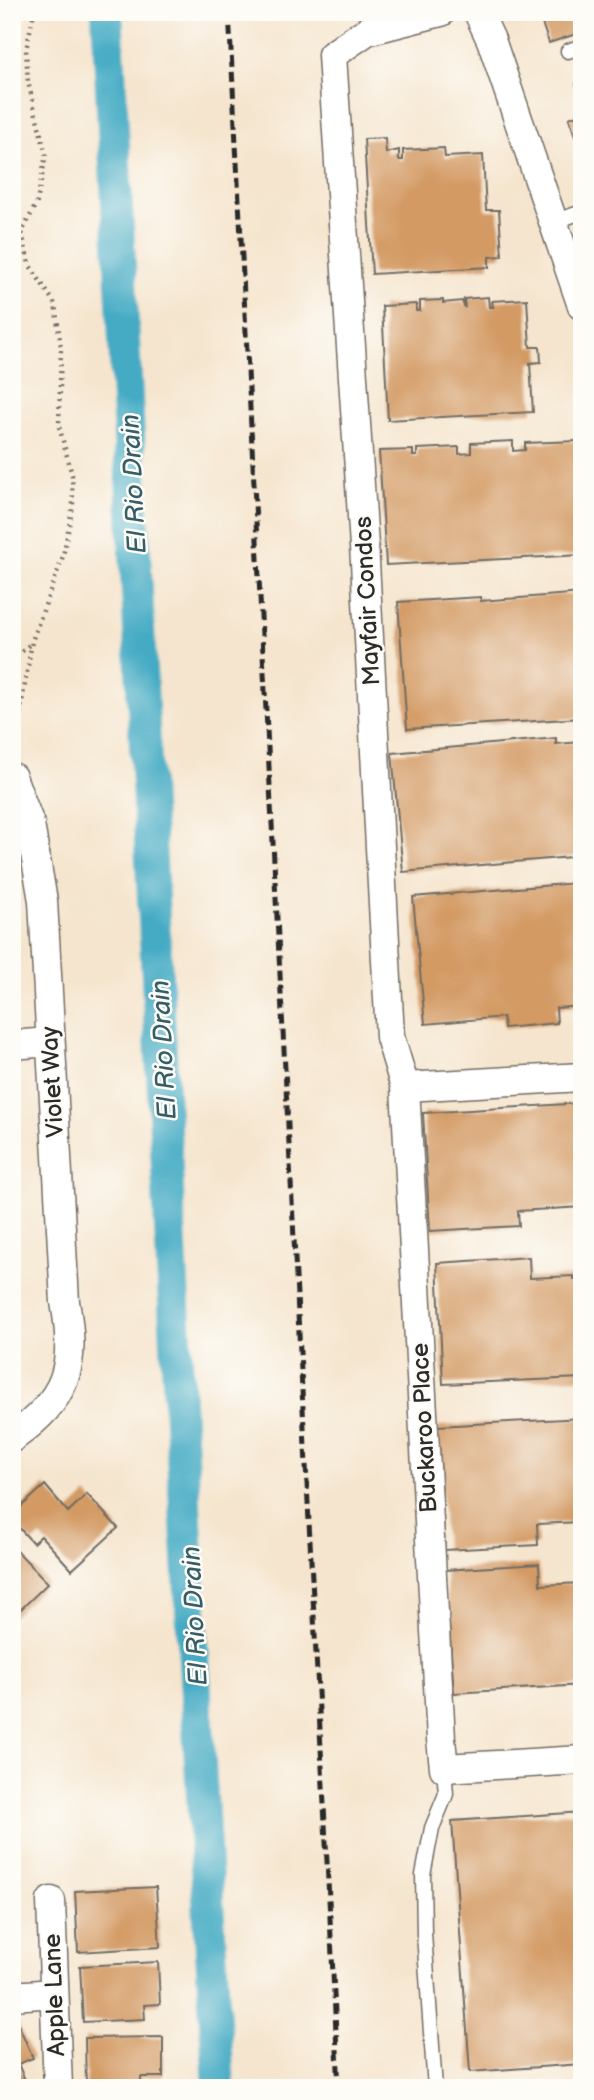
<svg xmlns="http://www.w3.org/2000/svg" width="594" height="2100" font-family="'Balsamiq Sans',sans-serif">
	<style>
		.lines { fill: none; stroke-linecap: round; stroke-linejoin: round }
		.canal { stroke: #44abc4; stroke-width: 32 }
		.building { fill: #d39a63 }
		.service-casing { stroke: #726c64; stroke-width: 17 }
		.minor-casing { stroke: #726c64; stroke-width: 31 }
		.path { stroke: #726c64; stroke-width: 4.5; stroke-dasharray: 2 5; stroke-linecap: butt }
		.service { stroke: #fff; stroke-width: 14 }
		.minor { stroke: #fff; stroke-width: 28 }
		.rail { stroke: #2b2b2b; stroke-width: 5; stroke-dasharray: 10 5; stroke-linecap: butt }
		.labels { text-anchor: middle; stroke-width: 5; stroke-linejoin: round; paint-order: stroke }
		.street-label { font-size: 24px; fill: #2b2b2b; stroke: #fdfcf7 }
		.water-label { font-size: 26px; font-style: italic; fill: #355e68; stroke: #fdfcf7 }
	</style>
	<rect width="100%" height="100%" fill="#fdfcf7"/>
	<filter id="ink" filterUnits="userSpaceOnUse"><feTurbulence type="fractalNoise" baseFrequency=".0143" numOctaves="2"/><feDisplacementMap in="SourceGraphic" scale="14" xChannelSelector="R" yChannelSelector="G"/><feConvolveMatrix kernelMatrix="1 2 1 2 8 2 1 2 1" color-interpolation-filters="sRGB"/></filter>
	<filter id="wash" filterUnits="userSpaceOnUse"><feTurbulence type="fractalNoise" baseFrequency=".00686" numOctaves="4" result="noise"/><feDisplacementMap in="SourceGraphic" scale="28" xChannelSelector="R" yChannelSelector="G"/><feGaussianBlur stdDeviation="1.57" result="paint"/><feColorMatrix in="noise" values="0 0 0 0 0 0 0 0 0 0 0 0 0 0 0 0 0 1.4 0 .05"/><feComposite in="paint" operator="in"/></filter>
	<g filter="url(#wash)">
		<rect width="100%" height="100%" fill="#f5e5ce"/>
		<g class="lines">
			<path class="canal" d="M107,12L180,1420L219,2088"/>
		</g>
		<g id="blocks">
			<path class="building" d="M538,12H582V32L549,43Z
				M582,82V100H581L576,84Z
				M582,113V154H581L569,118Z
				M385,138L386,153L399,150V160H403V150L444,148L445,157L483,155L486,210H499L502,256L489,257V267L372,274L364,139Z
				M488,297L489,307H493L492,301L527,299L530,347H540L541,362L530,363L533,412L388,420L382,306L416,304V311H420V301L443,300V303L462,301L465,308L464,299Z
				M513,441V451L525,450V443L577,441L582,555L386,565L379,451L413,450V456H417V449L459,447V454L471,453V443Z
				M582,593V718L407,729L398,602L481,597V601Z
				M556,738V744L582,742V856L403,872L392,753Z
				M576,883L577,890L582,889V1006L556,1008L557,1023L504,1028L503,1017L425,1024L413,897Z
				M582,1103V1207L518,1211L519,1226L430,1231L423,1113Z
				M529,1257L530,1278L574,1276V1279H582V1378L443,1384L437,1263Z
				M582,1418V1522L537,1524L538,1545L445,1550L438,1426Z
				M45,1485L68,1512L87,1494L118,1528L72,1570L41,1536L33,1543L12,1520V1515Z
				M16,1550L48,1583L12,1618V1554Z
				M539,1564L540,1585L582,1583V1685L454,1693L445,1570Z
				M582,1812V2064L470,2072L452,1821Z
				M156,1887L160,1947L78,1952L75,1891Z
				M158,1962L160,2004L144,2005L145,2019L83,2022L80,1966Z
				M12,2010L33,2058L18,2064L25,2080L12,2085Z
				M163,2037V2077H141V2088H86L85,2038Z"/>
		</g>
	</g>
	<g filter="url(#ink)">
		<use href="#blocks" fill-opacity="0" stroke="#726c64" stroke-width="2"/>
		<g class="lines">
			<defs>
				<path id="service" d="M568,51L582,46
					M553,222L582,212
					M435,2088L424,1934L423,1875L432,1828L446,1794L444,1768"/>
				<path id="minor" d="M441,12L367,31L332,55L365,562L390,1037L405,1087L441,1739L444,1768L582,1760
					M478,12L491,40L582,306
					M12,777L30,824L43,901L65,1302C77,1367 67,1399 12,1438
					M12,1045L49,1042
					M405,1087L582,1077
					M51,1901L58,2088
					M12,1996L54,1993"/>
			</defs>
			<use href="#service" class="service-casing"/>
			<use href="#minor" class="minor-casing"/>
			<path class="path" d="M12,229L22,232
				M12,661L32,642
				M12,733L19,721L32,641L63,556L73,506L72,475L59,426L61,347L55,304L29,264L22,232L37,202L46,155L28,82L26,50L34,12"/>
			<use href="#service" class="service"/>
			<use href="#minor" class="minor"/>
			<path class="rail" d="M229,12L339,2088"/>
		</g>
	</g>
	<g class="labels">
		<g class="street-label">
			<text transform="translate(367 601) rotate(-93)" y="8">Mayfair Condos</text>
			<text transform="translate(52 1082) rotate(-93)" y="8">Violet Way</text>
			<text transform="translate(424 1428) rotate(-93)" y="8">Buckaroo Place</text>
			<text transform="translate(54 1995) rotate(-92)" y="8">Apple Lane</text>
		</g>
		<g class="water-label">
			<text transform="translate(133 484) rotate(-93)" y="9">El Rio Drain</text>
			<text transform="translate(163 1050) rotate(-93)" y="9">El Rio Drain</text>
			<text transform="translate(194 1616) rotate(-93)" y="9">El Rio Drain</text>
		</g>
	</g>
	<rect width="594" height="2100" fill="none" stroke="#fdfcf7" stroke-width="42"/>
</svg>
